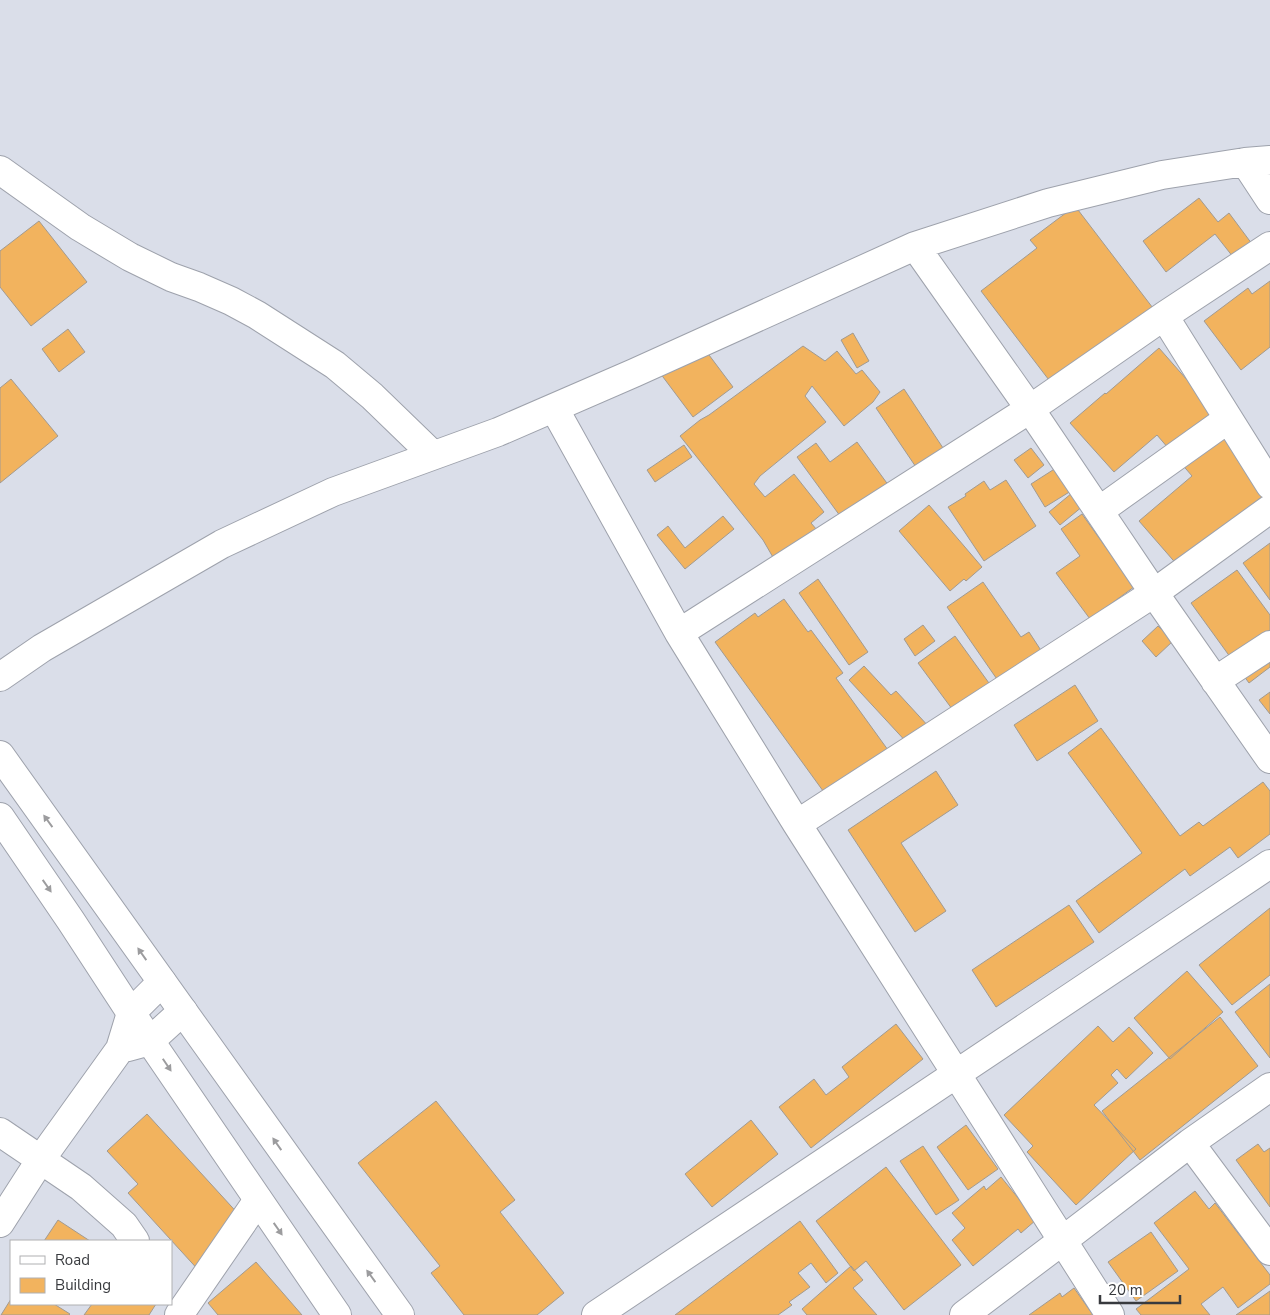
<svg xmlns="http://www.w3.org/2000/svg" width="1270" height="1315" font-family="'Nunito Sans',sans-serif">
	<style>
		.building { fill: #f2b35e; stroke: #a19a91 }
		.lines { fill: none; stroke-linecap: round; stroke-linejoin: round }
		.street-casing { stroke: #9ea2ac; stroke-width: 30 }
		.secondary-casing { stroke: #9ea2ac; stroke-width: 30 }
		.street { stroke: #fff; stroke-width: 28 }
		.secondary { stroke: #fff; stroke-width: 28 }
		.oneway { fill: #9c9c9e }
	</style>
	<rect width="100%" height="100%" fill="#dadee9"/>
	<path class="building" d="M1199,198L1218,222L1229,213L1255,248L1237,262L1215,234L1166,272L1143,241Z
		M1075,206L1159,316L1052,384L981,291L1037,248L1030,240Z
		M39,221L87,282L31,326L0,287V251Z
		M1270,281V347L1241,370L1204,321L1248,288L1252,294Z
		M68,329L85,352L59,372L42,349Z
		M853,333L869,361L857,368L841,340Z
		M697,339L733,387L693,417L657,369Z
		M803,346L825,361L837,351L856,374L862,370L880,392L873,402L844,426L812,386L805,396L826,422L760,476L754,484L765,497L794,474L824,512L811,523L817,530L774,559L763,540L680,436L700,420L709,415Z
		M1159,348L1202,397L1270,507L1179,567L1139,521L1192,476L1157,435L1114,472L1070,423L1105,393L1106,394Z
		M11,379L58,436L0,483V388Z
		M904,389L947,454L920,473L876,408Z
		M857,442L889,486L843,520L797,457L816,443L830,462Z
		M684,445L692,457L655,482L647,470Z
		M1031,448L1044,465L1028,478L1014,460Z
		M1056,468L1071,491L1045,507L1031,484Z
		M1006,480L1036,526L984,561L948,507L966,496L965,494L984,481L990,490Z
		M1072,493L1083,506L1060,525L1049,512Z
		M929,505L982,567L966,581L964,579L950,591L899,531Z
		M1082,514L1134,587L1090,619L1056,573L1080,556L1061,529Z
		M723,516L734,529L685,569L657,535L668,526L685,548Z
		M1270,543V600L1243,563Z
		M1237,570L1270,615V667L1249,683L1191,603Z
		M818,579L868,652L849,665L799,593Z
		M983,582L1021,637L1029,632L1044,655L1001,685L947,607Z
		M784,599L808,632L811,630L843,673L836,678L888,750L826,795L715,642L755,613L758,617Z
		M923,625L935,641L915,656L904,639Z
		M1158,626L1173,641L1156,657L1142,641Z
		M955,636L994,690L958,717L918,663Z
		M864,666L891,695L896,691L930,728L910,746L849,680Z
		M1075,685L1098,721L1037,761L1014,725Z
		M1270,692V714L1259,700Z
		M1101,728L1180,836L1199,822L1203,826L1263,782L1270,791V834L1238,858L1230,847L1190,876L1185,869L1099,933L1076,901L1142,853L1068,753Z
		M936,771L958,805L901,843L946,911L915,932L848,830Z
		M1069,905L1094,942L996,1007L972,970Z
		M1270,908V975L1232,1005L1199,965Z
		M1187,971L1223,1012L1170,1059L1134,1018Z
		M1270,984V1058L1235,1012Z
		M1220,1017L1258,1066L1140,1160L1102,1111Z
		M896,1024L923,1059L811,1148L779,1107L814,1079L826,1095L849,1077L842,1067Z
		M1098,1026L1113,1042L1129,1027L1153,1053L1126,1079L1117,1069L1111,1075L1118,1083L1094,1105L1136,1149L1076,1205L1027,1152L1033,1146L1004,1115Z
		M436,1101L515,1200L500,1212L564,1293L537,1315H464L431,1273L440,1266L358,1163Z
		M147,1114L252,1229L202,1274L128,1193L138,1184L107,1151Z
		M751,1120L778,1154L712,1207L685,1174Z
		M966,1125L998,1169L968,1190L937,1147Z
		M1258,1144L1264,1152L1270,1148V1207L1236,1160Z
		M923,1146L959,1200L936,1215L900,1161Z
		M886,1167L961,1265L904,1310L866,1261L854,1271L816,1221Z
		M1001,1177L1036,1220L1021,1233L1018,1229L973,1266L952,1240L965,1228L952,1213L984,1186L986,1190Z
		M1195,1191L1209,1209L1215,1203L1270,1275V1284L1238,1308L1223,1287L1201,1304L1210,1315H1141L1136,1309L1189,1269L1154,1223Z
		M58,1220L90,1241H44Z
		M800,1221L838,1273L826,1283L811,1263L798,1273L810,1287L789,1302L792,1305L778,1315H675Z
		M1151,1232L1178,1271L1136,1301L1108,1262Z
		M256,1262L302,1315H218L208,1303Z
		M851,1266L863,1280L853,1288L877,1315H807L802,1309Z
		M1074,1288L1093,1315H1029L1060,1293L1062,1297Z
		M1270,1291V1315H1236Z
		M11,1299V1304H54L70,1314L69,1315H1Z
		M92,1304H156L149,1315H84Z"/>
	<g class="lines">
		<defs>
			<path id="street" d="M1245,162L1270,200
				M0,170L80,227L130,257L171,277L199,287L231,301L257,315L335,365L372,396L433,455
				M915,246L1030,409L1154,593L1270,759
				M1164,316L1270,485
				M554,408L679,633L797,824L1110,1315
				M1099,511L1228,419
				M679,633L1030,409L1164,316L1270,246
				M0,677L42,648L222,544L333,492L498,432L634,373L915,246L1048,203L1162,175L1245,162L1270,160
				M1215,681L1270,645
				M797,824L1154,593L1270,509
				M128,1047L150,1041L183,1011
				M0,1132L81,1187L124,1225L135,1241
				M1190,1143L1270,1251
				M0,1223L41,1159L120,1049L131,1013L162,982
				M179,1315L258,1200
				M596,1315L1270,864
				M964,1315L1062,1241L1190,1143L1270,1087"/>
			<path id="secondary" d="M0,755C135,941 265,1129 400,1315
				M0,817L71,921L131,1013L337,1315"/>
		</defs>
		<use href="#street" class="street-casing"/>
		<use href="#secondary" class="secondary-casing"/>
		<use href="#street" class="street"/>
		<use href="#secondary" class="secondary"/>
	</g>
	<defs><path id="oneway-solid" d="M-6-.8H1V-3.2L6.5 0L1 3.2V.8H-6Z" transform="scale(1.25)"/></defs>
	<g class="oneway">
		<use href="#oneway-solid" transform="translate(48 821) rotate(-126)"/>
		<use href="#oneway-solid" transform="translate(47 886) rotate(55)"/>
		<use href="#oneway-solid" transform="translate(142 954) rotate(-125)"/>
		<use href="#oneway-solid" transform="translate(167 1065) rotate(56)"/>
		<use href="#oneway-solid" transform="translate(277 1144) rotate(-125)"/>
		<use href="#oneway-solid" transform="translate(278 1229) rotate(55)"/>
		<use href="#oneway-solid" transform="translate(371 1276) rotate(-126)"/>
	</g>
	<rect x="10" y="1240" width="162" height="65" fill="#ffffff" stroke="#afb0b2"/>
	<rect x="20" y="1256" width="25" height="8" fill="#ffffff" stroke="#afb0b2"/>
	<text x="55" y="1265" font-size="15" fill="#383a3e">Road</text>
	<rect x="20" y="1278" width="25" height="15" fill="#f2b35e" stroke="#afb0b2"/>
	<text x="55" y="1290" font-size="15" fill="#383a3e">Building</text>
	<path d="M1100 1295v8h80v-8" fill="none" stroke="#383a3e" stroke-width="2.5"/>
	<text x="1108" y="1295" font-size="15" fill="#383a3e" stroke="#ffffff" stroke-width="4" paint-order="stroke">20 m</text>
</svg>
